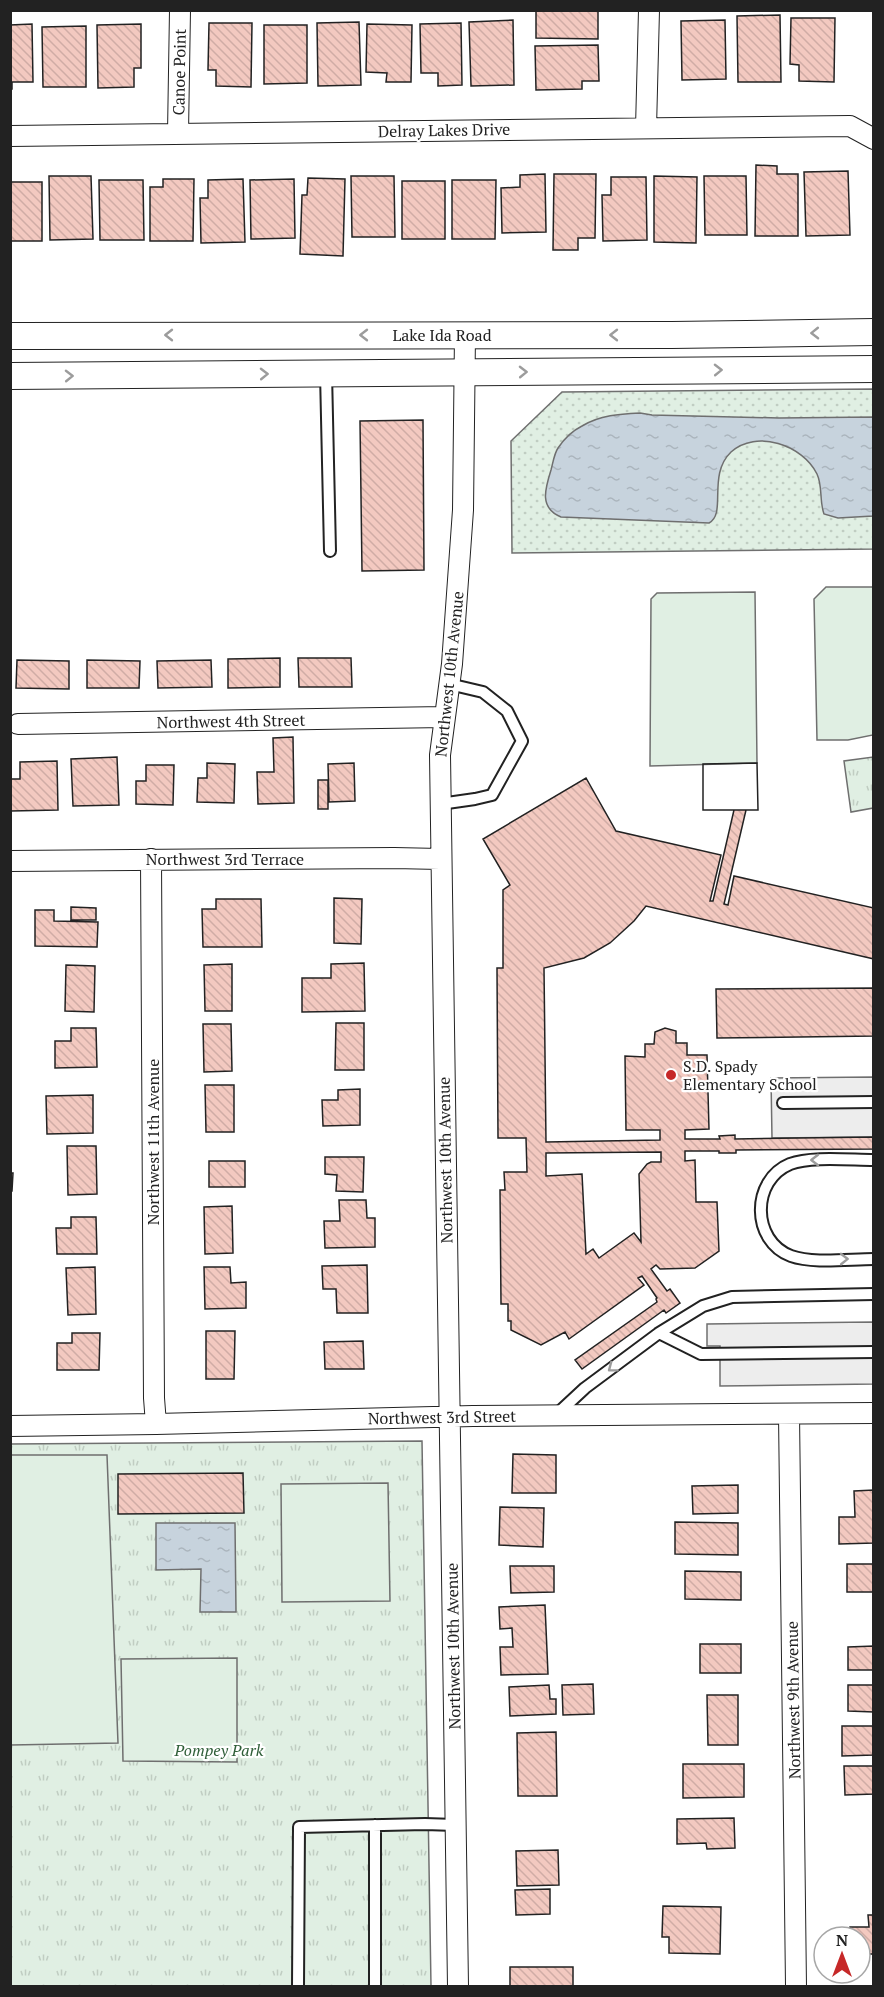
<svg xmlns="http://www.w3.org/2000/svg" width="884" height="1997" font-family="'PT Serif',serif">
	<style>
		.grass { fill: url(#grass-dots); stroke: #6f6f6f; stroke-width: 1.5 }
		.park { fill: url(#park-tufts); stroke: #6f6f6f; stroke-width: 1.5 }
		.garden { fill: #e0efe3; stroke: #6f6f6f; stroke-width: 1.5 }
		.parking { fill: #ededed; stroke: #6f6f6f; stroke-width: 1.5 }
		.water { fill: url(#water-ripples); stroke: #6f6f6f; stroke-width: 1.5 }
		.building { fill: url(#building-back-hatch); stroke: #222; stroke-width: 1.5; fill-rule: evenodd }
		.lines { fill: none; stroke-linecap: round; stroke-linejoin: round }
		.service-casing { stroke: #222; stroke-width: 14 }
		.minor-casing { stroke: #222; stroke-width: 22 }
		.tertiary-casing { stroke: #222; stroke-width: 28 }
		.service { stroke: #fff; stroke-width: 10 }
		.minor { stroke: #fff; stroke-width: 20 }
		.tertiary { stroke: #fff; stroke-width: 26 }
		.oneway { stroke: #9c9c9c }
		.poi-dot { fill: #c62828; stroke: #fff; stroke-width: 2 }
		.labels { text-anchor: middle; stroke-width: 4.5; stroke-linejoin: round; paint-order: stroke }
		.street-label { font-size: 16px; fill: #222; stroke: #fff }
		.poi-label { font-size: 16px; fill: #222; stroke: #fff; text-anchor: start }
		.park-label { font-size: 16px; font-style: italic; fill: #2f5e38; stroke: #fff }
	</style>
	<defs>
		<pattern id="grass-dots" width="8" height="8" patternUnits="userSpaceOnUse" patternTransform="scale(1.5)"><rect width="8" height="8" fill="#e0efe3"/><path d="M2 2h.1M6 6h.1" fill="none" stroke="#c0cdc2" stroke-width="1.8" stroke-linecap="round"/></pattern>
		<pattern id="park-tufts" width="24" height="20" patternUnits="userSpaceOnUse" patternTransform="scale(1.5)"><rect width="24" height="20" fill="#e0efe3"/><path d="M3 7l-1-3M5 7V3M7 7l1-3M15 17l-1-3M17 17v-4M19 17l1-3" fill="none" stroke="#c0cdc2"/></pattern>
		<pattern id="water-ripples" width="26" height="14" patternUnits="userSpaceOnUse" patternTransform="scale(1.5)"><rect width="26" height="14" fill="#c7d3dd"/><path d="M2 4q2-2 4 0t4 0M15 11q2-2 4 0t4 0" fill="none" stroke="#abb5bd"/></pattern>
		<pattern id="building-back-hatch" width="6" height="6" patternUnits="userSpaceOnUse" patternTransform="scale(1.5)"><rect width="6" height="6" fill="#f3c9c0"/><path d="M-1 5l2 2M0 0l6 6M5-1l2 2" fill="none" stroke="#d0aca5"/></pattern>
	</defs>
	<rect width="100%" height="100%" fill="#fff"/>
	<path class="grass" d="M873,389V549L512,553L511,441L562,392Z"/>
	<path class="park" d="M873,757V808L851,812L844,761Z
		M422,1441L431,1986H11L10,1444Z"/>
	<path class="garden" d="M826,587H873V735L848,740H817L814,599Z
		M755,592L757,763L650,766L651,599L657,593Z
		M11,1455H107L118,1743L11,1745Z
		M388,1483L390,1601L282,1602L281,1484Z
		M237,1658V1762L123,1761L121,1659Z"/>
	<path class="parking" d="M873,1077V1137L772,1138L771,1078Z
		M873,1322V1384L720,1386V1346H707V1324Z"/>
	<path class="water" d="M640,413L652,415L779,418L873,417V516L838,518L824,514C819,500 823,487 817,474C803,445 756,429 731,452C707,475 727,514 709,523L561,517C539,508 545,489 551,470C553,463 554,454 558,448C564,439 572,431 582,426C600,415 620,414 640,413Z
		M235,1523L236,1612H200L201,1569L156,1570V1523Z"/>
	<path class="building" d="M536,10H598V39L536,38Z
		M780,15L781,82H738L737,16Z
		M791,18H835L834,82L799,81V65L790,64Z
		M513,20L514,85L471,86L469,22Z
		M725,20L726,79L682,80L681,21Z
		M359,22L361,85L318,86L317,23Z
		M209,23H252L251,87L216,86V70H208Z
		M461,23L462,85L438,86V73H421L420,24Z
		M32,24L33,82H12V89H10V25Z
		M141,24V68H134V87L98,88L97,25Z
		M367,24L412,25L411,82H386L387,73L366,72Z
		M264,25H307V83L264,84Z
		M86,26V87H43L42,27Z
		M598,45L599,81H582V89L536,90L535,46Z
		M756,165L777,166V174H798V236H755Z
		M848,171L850,235L806,236L804,172Z
		M545,174L546,232L502,233L501,188L520,187V175Z
		M554,174H596L595,238H578V250H553Z
		M49,176H91L93,239L50,240Z
		M351,176H394L395,237H352Z
		M654,176L697,177L696,243L654,242Z
		M704,176H746L747,235H705Z
		M611,177H646L647,240L603,241L602,195H611Z
		M308,178L345,179L343,256L300,254L302,195H307Z
		M163,179H194L193,241H150V187H163Z
		M243,179L245,242L201,243L200,198H208V180Z
		M294,179L295,238L251,239L250,180Z
		M99,180H143L144,240H100Z
		M452,180H496L495,239H452Z
		M402,181H445V239H402Z
		M10,182H42V241H10Z
		M423,420L424,570L362,571L360,421Z
		M280,658V687L228,688V659Z
		M298,658H351L352,687H299Z
		M17,660L69,661V689L16,688Z
		M87,660L140,661L139,688H87Z
		M211,660L212,687L158,688L157,661Z
		M293,737L294,803L258,804L257,772H274L273,738Z
		M117,757L119,805L73,806L71,759Z
		M57,761L58,810L11,811L10,779H20V762Z
		M207,763L235,764L234,803L197,802L198,778H207Z
		M354,763L355,801L329,802L328,764Z
		M757,763L758,810H746L724,904L728,905L734,876L874,908V959L646,906L634,921L610,943L584,958L544,968L546,1142L660,1140V1130H626L625,1056L645,1057V1044H654L655,1032L665,1028L676,1031V1043H687V1055H707L709,1129L685,1130V1139H720L719,1136L735,1135V1139L874,1137V1149L736,1150V1153H719V1151H685V1161L695,1160L696,1202H717L719,1251L695,1268L660,1269L656,1265L651,1269L667,1291L670,1289L680,1303L666,1313L664,1310L582,1369L575,1360L657,1302L656,1299L657,1298L642,1276L638,1278L644,1285L569,1339L565,1332L541,1345L511,1330V1321H508V1304H501L500,1190H505L504,1172H527L526,1138H498L497,968H503V890L510,885L483,839L586,778L616,831L721,855L710,901H713L734,810H703V764ZM661,1152V1162H651L647,1164L639,1174L641,1242L634,1233L599,1258L593,1249L586,1254L582,1174L546,1176V1153Z
		M757,763L758,810H703V764Z
		M146,765H174L173,805L136,804V781H146Z
		M318,780H328V809H318Z
		M334,898L362,899L361,944L334,943Z
		M216,899H261L262,947H203L202,909H216Z
		M71,907L96,908V920H71Z
		M35,910H54V921L98,922L97,947L35,946Z
		M364,963L365,1011L302,1012V978H331V964Z
		M232,964V1011H205L204,965Z
		M66,965L95,966L94,1012L65,1011Z
		M874,988V1036L717,1038L716,989Z
		M336,1023H364V1070H335Z
		M203,1024H231L232,1071L204,1072Z
		M71,1028H96L97,1067L55,1068V1041H71Z
		M205,1085H234V1132H206Z
		M360,1089V1125L323,1126L322,1100H338V1090Z
		M93,1095V1133L47,1134L46,1096Z
		M67,1146H96L97,1194L68,1195Z
		M325,1157H364L363,1192L336,1191L337,1175L325,1174Z
		M209,1161H245V1187H209Z
		M10,1173H13L12,1191H10Z
		M339,1200H366L367,1218H375V1247L325,1248L324,1221H340Z
		M232,1206L233,1253L205,1254L204,1207Z
		M71,1217H96L97,1254H57L56,1228H71Z
		M367,1265L368,1313H337L336,1289H323L322,1266Z
		M95,1267L96,1314L68,1315L66,1268Z
		M204,1267H230L231,1283L246,1282V1308L205,1309Z
		M206,1331H235L234,1379H206Z
		M72,1333H100L99,1370H57V1343H72Z
		M363,1341L364,1369H325L324,1342Z
		M513,1454L556,1455V1493H512Z
		M243,1473L244,1513L118,1514V1474Z
		M738,1485V1513L693,1514L692,1486Z
		M874,1490V1543L839,1544V1517H855L854,1491Z
		M500,1507L544,1508L543,1547L499,1545Z
		M675,1522L738,1523V1555L675,1554Z
		M847,1564H874V1592H847Z
		M510,1566H554V1592L511,1593Z
		M685,1571L741,1572V1600L685,1599Z
		M545,1605L548,1674L501,1675L500,1647H513L512,1628L500,1629L499,1607Z
		M700,1644H741V1673H700Z
		M874,1646V1670H848V1647Z
		M593,1684L594,1714L563,1715L562,1685Z
		M549,1685L550,1699H556V1714L510,1716L509,1687Z
		M848,1685H874V1712L848,1711Z
		M707,1695H738V1745H708Z
		M842,1726H874V1755L842,1756Z
		M556,1732L557,1796H518L517,1733Z
		M683,1764H744V1797L683,1798Z
		M844,1766H874V1794L845,1795Z
		M734,1818L735,1848L707,1849L706,1843L677,1844V1819Z
		M558,1850L559,1885L517,1886L516,1851Z
		M550,1889V1914L516,1915L515,1890Z
		M663,1906L721,1907L720,1954L669,1953V1937H662Z
		M868,1915H874V1954H860V1937H850V1927H869Z
		M510,1967H573V1986H510Z"/>
	<g class="lines">
		<defs>
			<path id="service" d="M326,373L330,551
				M440,804L475,799L492,795L522,741L507,711L483,692L449,684
				M783,1103L874,1102
				M874,1160C850,1160 811,1156 790,1164C751,1180 751,1241 791,1256C813,1264 849,1259 874,1259
				M659,1333L701,1354L874,1352
				M557,1414L585,1388L659,1333L703,1306L732,1297L874,1294
				M375,1825V1986
				M298,1986L299,1827L425,1824L455,1825"/>
			<path id="minor" d="M646,128L649,10
				M178,133L180,10
				M10,136L850,126L874,139
				M18,724L444,717
				M151,859L154,1398L156,1424
				M10,861L394,858L440,859
				M789,1414L796,1986
				M10,1426L156,1424L473,1416L874,1413
				M458,1986L440,755L452,664L463,510L465,334"/>
			<path id="tertiary" d="M10,336L672,335L874,332
				M10,376L874,369"/>
		</defs>
		<use href="#service" class="service-casing"/>
		<use href="#minor" class="minor-casing"/>
		<use href="#tertiary" class="tertiary-casing"/>
		<use href="#service" class="service"/>
		<use href="#minor" class="minor"/>
		<use href="#tertiary" class="tertiary"/>
	</g>
	<defs><path id="oneway-chevron" d="M-2-3.5L2.5 0L-2 3.5" fill="none" stroke-width="1.6" stroke-linecap="round" stroke-linejoin="round" transform="scale(1.5)"/></defs>
	<g class="oneway">
		<use href="#oneway-chevron" transform="translate(815 333) rotate(179)"/>
		<use href="#oneway-chevron" transform="translate(169 335) rotate(180)"/>
		<use href="#oneway-chevron" transform="translate(364 335) rotate(180)"/>
		<use href="#oneway-chevron" transform="translate(614 335) rotate(-180)"/>
		<use href="#oneway-chevron" transform="translate(718 370) rotate(-1)"/>
		<use href="#oneway-chevron" transform="translate(523 372) rotate(-1)"/>
		<use href="#oneway-chevron" transform="translate(264 374) rotate(-1)"/>
		<use href="#oneway-chevron" transform="translate(69 376) rotate(-1)"/>
		<use href="#oneway-chevron" transform="translate(815 1160) rotate(180)"/>
		<use href="#oneway-chevron" transform="translate(844 1259) rotate(-1)"/>
		<use href="#oneway-chevron" transform="translate(612 1368) rotate(143)"/>
	</g>
	<circle class="poi-dot" cx="671" cy="1075" r="6"/>
	<g class="labels">
		<g class="street-label">
			<text transform="translate(179 72) rotate(-89)" y="6">Canoe Point</text>
			<text transform="translate(444 130) rotate(-1)" y="6">Delray Lakes Drive</text>
			<text x="442" y="341">Lake Ida Road</text>
			<text transform="translate(449 674) rotate(-84)" y="6">Northwest 10th Avenue</text>
			<text transform="translate(231 721) rotate(-1)" y="6">Northwest 4th Street</text>
			<text x="225" y="865">Northwest 3rd Terrace</text>
			<text transform="translate(153 1142) rotate(-90)" y="6">Northwest 11th Avenue</text>
			<text transform="translate(445 1160) rotate(-91)" y="6">Northwest 10th Avenue</text>
			<text transform="translate(442 1417) rotate(-1)" y="6">Northwest 3rd Street</text>
			<text transform="translate(453 1646) rotate(-91)" y="6">Northwest 10th Avenue</text>
			<text transform="translate(793 1700) rotate(-91)" y="6">Northwest 9th Avenue</text>
		</g>
		<g class="poi-label">
			<text x="683" y="1072">S.D. Spady<tspan x="683" dy="18">Elementary School</tspan></text>
		</g>
		<g class="park-label">
			<text x="219" y="1756">Pompey Park</text>
		</g>
	</g>
	<rect width="884" height="1997" fill="none" stroke="#222222" stroke-width="24"/>
	<g transform="translate(842 1955)"><circle r="28" fill="#ffffff" stroke="#a7a7a7" stroke-width="1.5"/>
	<path d="M0-4.5L10 22L0 15L-10 22Z" fill="#c62828"/>
	<text y="-9" font-size="16" font-weight="bold" text-anchor="middle" fill="#222222">N</text>
	</g>
</svg>
